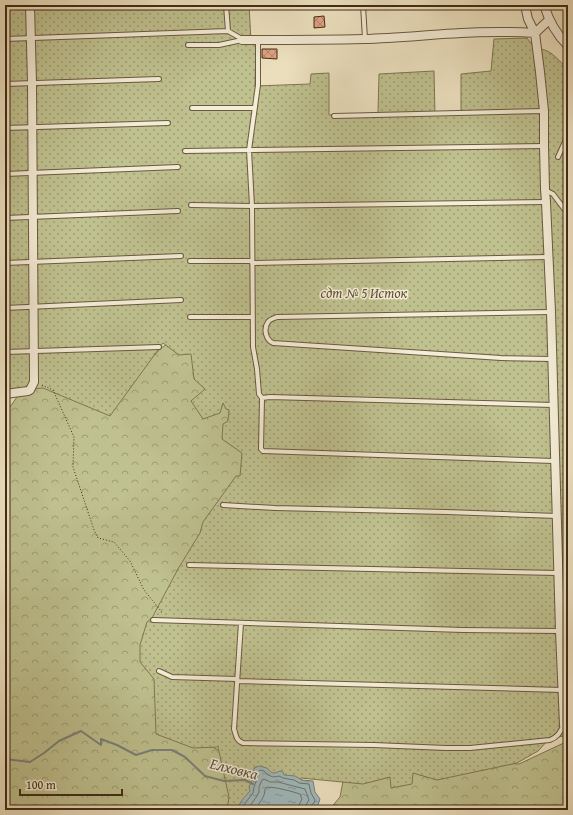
<svg xmlns="http://www.w3.org/2000/svg" width="573" height="815" font-family="'Gentium Book Plus',serif">
	<style>
		.forest { fill: url(#forest-crowns); stroke: #807652 }
		.garden { fill: url(#garden-dots); stroke: #807652 }
		.water { fill: url(#water-ripples); stroke: #7a817b }
		.lines { fill: none; stroke-linecap: round; stroke-linejoin: round }
		.shore { stroke: #70736a; stroke-width: 1 }
		.stream { stroke: #7a817b; stroke-width: 2 }
		.building { fill: url(#building-cross-hatch); stroke: #412b15 }
		.service-casing { stroke: #6c5940; stroke-width: 6 }
		.minor-casing { stroke: #6c5940; stroke-width: 10 }
		.path { stroke: #412b15; stroke-width: 1; stroke-dasharray: 1 2; stroke-linecap: butt }
		.service { stroke: #f4edd7; stroke-width: 4 }
		.minor { stroke: #f4edd7; stroke-width: 8 }
		.labels { text-anchor: middle; stroke-width: 3; stroke-linejoin: round; paint-order: stroke }
		.park-label { font-size: 14px; font-style: italic; fill: #605034; stroke: #f4edd7 }
		.water-label { font-size: 15px; font-style: italic; fill: #594f40; stroke: #f4edd7 }
	</style>
	<defs>
		<pattern id="forest-crowns" width="20" height="18" patternUnits="userSpaceOnUse"><rect width="20" height="18" fill="#bfc18f"/><path d="M2 6a3 3 0 1 1 6 0M12 15a3 3 0 1 1 6 0" fill="none" stroke="#9d9d74"/></pattern>
		<pattern id="garden-dots" width="8" height="8" patternUnits="userSpaceOnUse"><rect width="8" height="8" fill="#bfc18f"/><path d="M2 2h.1M6 6h.1" fill="none" stroke="#9d9d74" stroke-width="1.8" stroke-linecap="round"/></pattern>
		<pattern id="water-ripples" width="26" height="14" patternUnits="userSpaceOnUse"><rect width="26" height="14" fill="#a0bbbf"/><path d="M2 4q2-2 4 0t4 0M15 11q2-2 4 0t4 0" fill="none" stroke="#84989a"/></pattern>
		<pattern id="building-cross-hatch" width="8" height="8" patternUnits="userSpaceOnUse"><rect width="8" height="8" fill="#e1a385"/><path d="M0 0l8 8M0 8l8-8" fill="none" stroke="#b8856c"/></pattern>
	</defs>
	<rect width="100%" height="100%" fill="#eee3c2"/>
	<filter id="stains"><feTurbulence type="fractalNoise" baseFrequency=".005" numOctaves="4"/><feColorMatrix values="0 0 0 0 .2 0 0 0 0 .09 0 0 0 0 .02 0 0 0 .5 -.17"/></filter>
	<radialGradient id="worn" r=".72"><stop offset=".6" stop-color="#630" stop-opacity="0"/><stop offset="1" stop-color="#630" stop-opacity=".3"/></radialGradient>
	<path class="forest" d="M191,329L211,335L254,467L204,743L233,757L276,810H5V414L39,366L138,373L161,348Z
		M568,741V810H329L340,797L344,776L468,761L519,764Z"/>
	<path class="garden" d="M5,5H249L251,41L256,42L255,86L310,84L311,74L329,73V115L378,113L379,74L434,71L435,115L461,112V74L491,71L494,39L527,38L536,50C548,46 558,60 566,67C566,71 567,76 566,81C564,89 560,96 566,104L568,102V735L549,739L538,751L517,763L437,780L413,773L412,784L391,788L390,777L363,784L301,778L298,810H227L229,797L218,747L193,748L156,734L154,679L140,662V645L147,622L152,618L178,569L200,533L203,522L236,476H240L242,453L222,439L223,424L228,421L229,410L226,409L223,403L220,413L203,419L191,401L205,389L194,379L191,354L179,355L163,343L110,416L43,388L5,392Z"/>
	<path class="water" d="M259,766L267,768C272,774 273,774 280,771L283,772L284,775L295,776L302,780L313,781L315,792L320,799L318,805L312,810H237C239,803 245,796 250,791L249,787L253,778L254,768L256,767Z"/>
	<g class="lines">
		<path class="shore" d="M241,810L246,802L253,793L254,787L257,779L258,772L260,770L264,771C269,776 272,778 279,776L283,778L294,780L299,783L309,784L311,793L315,800L314,803L310,806V810
			M247,810L257,796L259,792V787L262,780L264,779L270,782H278L305,789L309,800L306,805L305,810
			M254,810C259,803 265,798 265,789L267,787L277,788L290,791L300,794L302,799L299,805V810"/>
		<path class="stream" d="M5,759L30,762L44,753L59,741L81,731L101,745V739L117,745L136,755L152,750H172L185,757L205,776L224,781L245,780L253,784"/>
	</g>
	<path class="building" d="M324,16L325,27L314,28V17Z
		M262,49H277V59L262,58Z"/>
	<g class="lines">
		<defs>
			<path id="service" d="M226,5L228,31
				M363,5L365,39
				M5,39L228,31L242,39
				M258,40V85L249,150L252,206L253,347L257,369L259,394L262,398L261,449L263,451L554,461
				M188,45H219L242,40
				M5,84L159,79
				M192,108H255
				M334,116L544,111
				M5,128L168,123
				M185,151L544,146
				M558,157L568,135
				M5,174L178,167
				M545,190L553,194L568,214
				M191,205L252,206L546,202
				M5,218L178,211
				M190,261H252
				M5,263L181,256
				M252,263L548,257
				M5,308L181,300
				M551,312L277,317C274,318 270,319 268,322C263,329 266,340 273,343L501,358L552,359
				M190,317H253
				M5,352L159,347
				M262,398L270,397L553,405
				M223,505L275,508L446,512L557,516
				M189,565L558,573
				M153,620L463,630L560,631
				M241,623L234,729C236,735 236,741 243,743L374,745L446,748H470L550,740C558,737 560,732 564,725
				M159,671L172,677L237,679
				M237,681L562,690"/>
			<path id="minor" d="M525,5L528,19L535,33L540,72L544,111V146L545,189L546,202L551,312L560,631L564,725
				M544,5C549,21 556,34 568,46
				M242,40C283,40 324,40 364,39C421,37 478,29 535,33L549,20
				M5,394L28,391L30,390L34,382L32,83L30,5"/>
		</defs>
		<use href="#service" class="service-casing"/>
		<use href="#minor" class="minor-casing"/>
		<path class="path" d="M42,385L53,390L74,437L73,467L94,530L98,538L114,542L130,561L144,590L161,611L162,614"/>
		<use href="#service" class="service"/>
		<use href="#minor" class="minor"/>
	</g>
	<g class="labels">
		<g class="park-label">
			<text x="364" y="298">сдт № 5 Исток</text>
		</g>
		<g class="water-label">
			<text transform="translate(234 769) rotate(14)" y="5">Елховка</text>
		</g>
	</g>
	<rect width="573" height="815" fill="none" stroke="#eee3c2" stroke-width="20"/>
	<rect x="6" y="6" width="561" height="803" fill="none" stroke="#412b15" stroke-width="2"/>
	<rect x="10" y="10" width="553" height="795" fill="none" stroke="#412b15"/>
	<path d="M20 789v6h102v-6" fill="none" stroke="#412b15" stroke-width="2"/>
	<text x="26" y="789" font-size="12" fill="#412b15" stroke="#f4edd7" stroke-width="3" paint-order="stroke">100 m</text>
	<rect width="100%" height="100%" filter="url(#stains)"/>
	<rect width="100%" height="100%" fill="url(#worn)"/>
</svg>
